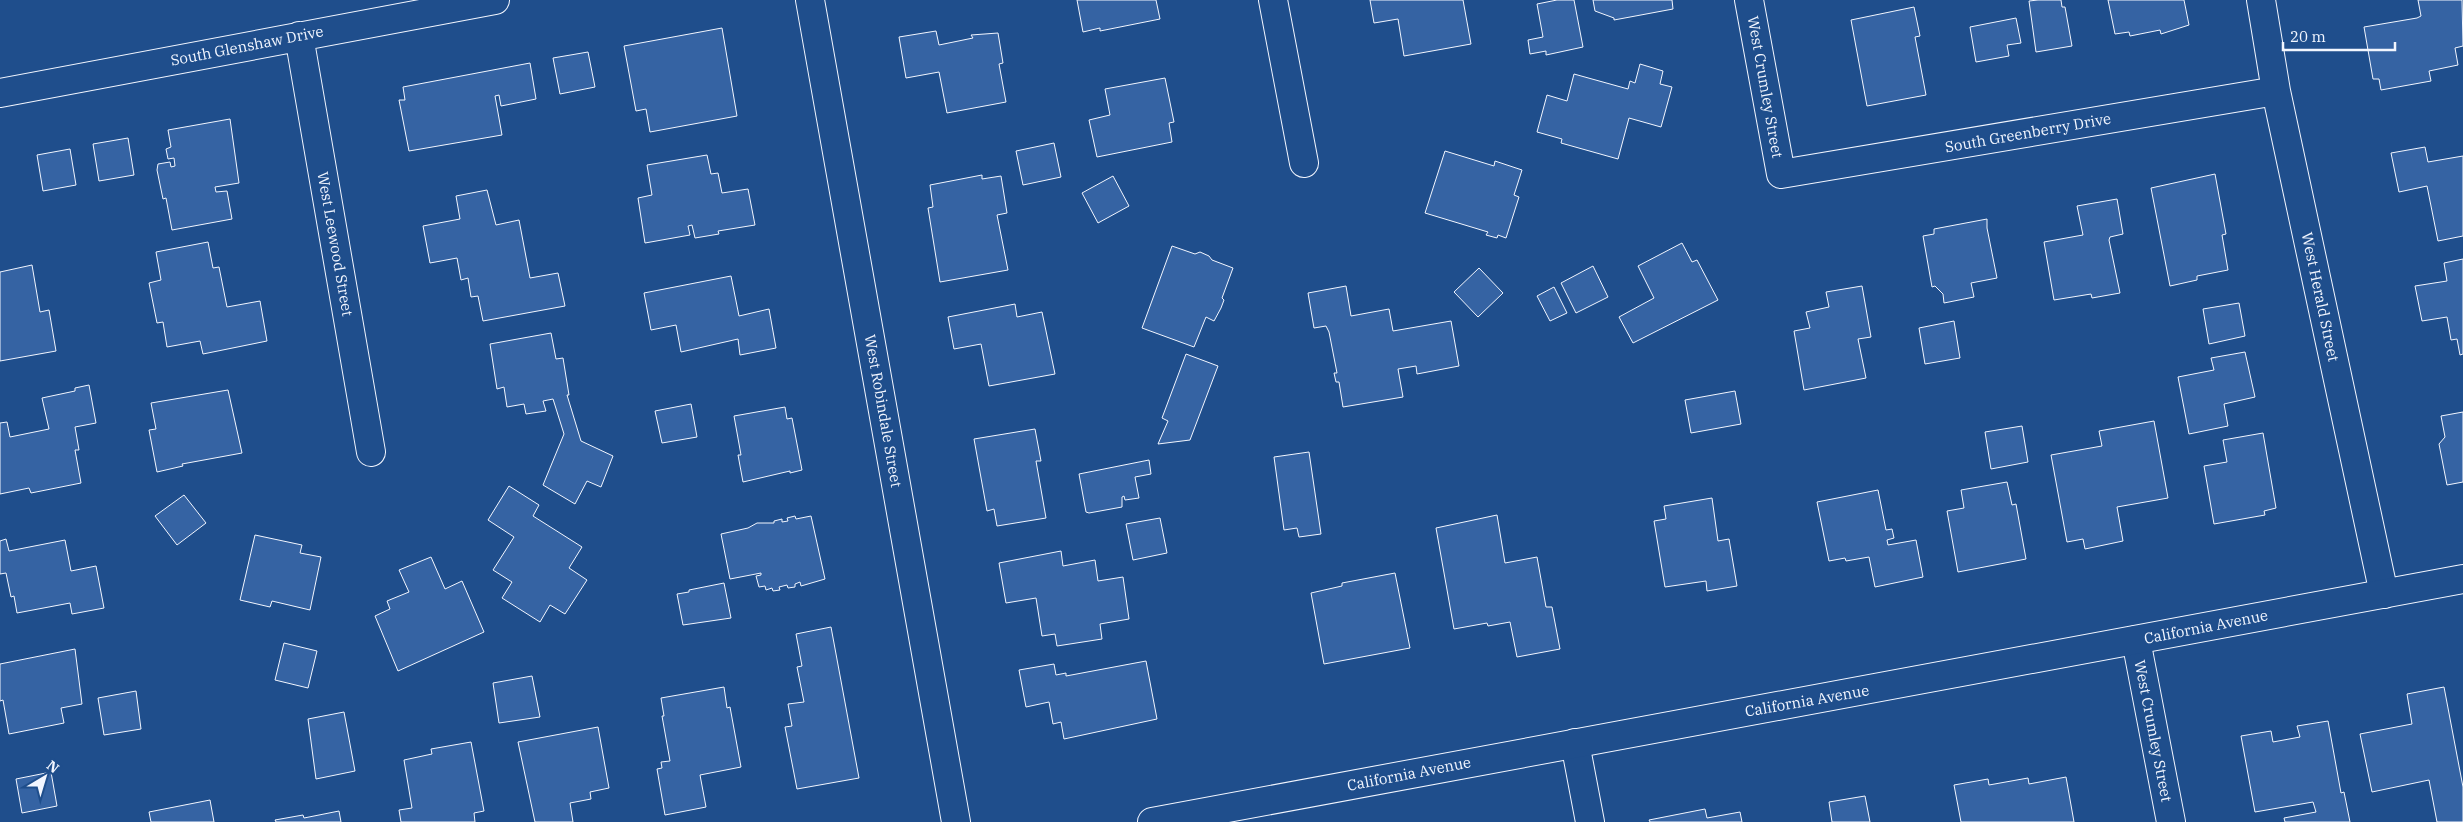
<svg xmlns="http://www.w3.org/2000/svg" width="2463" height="822" font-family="'IBM Plex Serif',serif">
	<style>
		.building { fill: #3563a3; stroke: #f2f6ff }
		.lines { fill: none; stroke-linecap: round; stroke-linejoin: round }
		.minor-casing { stroke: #f2f6ff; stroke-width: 30 }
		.tertiary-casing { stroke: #f2f6ff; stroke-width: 30 }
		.minor { stroke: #1f4e8c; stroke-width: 28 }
		.tertiary { stroke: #1f4e8c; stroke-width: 28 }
		.labels { text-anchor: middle; stroke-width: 4; stroke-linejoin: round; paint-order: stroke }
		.street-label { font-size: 15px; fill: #f2f6ff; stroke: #1f4e8c }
	</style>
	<rect width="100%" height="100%" fill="#1f4e8c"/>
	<path class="building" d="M1077,0H1156L1160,19L1100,31V28L1083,32Z
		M1370,0H1463L1471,44L1404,56L1398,19L1374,23Z
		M1557,0H1574L1583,47L1546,55V51L1530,54L1528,40L1543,37L1537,4Z
		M1593,0H1672L1673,9L1614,20V18L1595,11Z
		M2038,0H2061L2062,7H2065L2072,46L2036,52L2029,1Z
		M2108,0H2184L2189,25L2161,34L2160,30L2130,36L2129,32L2115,34Z
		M2418,0H2462L2463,46L2455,48L2458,65L2429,71L2431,81L2381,90L2379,79H2373L2364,27L2417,18L2421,16Z
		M1914,7L1920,36L1915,37L1926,95L1867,106L1851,20Z
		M2016,18L2021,43L2007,45L2009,56L1976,62L1970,27Z
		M722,28L737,116L650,132L646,109L636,111L624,46Z
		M936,31L939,45L973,38L971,35L998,33L1003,63L999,64L1006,102L947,113L939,72L906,78L899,37Z
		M588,52L595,87L560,94L553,58Z
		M530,63L536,99L501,106L499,95L495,96L502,135L409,151L399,100H405L403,87Z
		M1640,64L1663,71L1660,84L1672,87L1661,127L1629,118L1618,159L1561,143L1562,139L1537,132L1547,95L1567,101L1574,74L1628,89L1630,81L1635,83Z
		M1165,78L1174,122L1169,123L1172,142L1097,157L1089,120L1110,115L1105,89Z
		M230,119L239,183L215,187L216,192L227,191L232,219L172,230L166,198L163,199L157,170L158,164L170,162L171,167L175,166L174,158L168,159L166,149L171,147L168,130Z
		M128,138L134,175L99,181L93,144Z
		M1054,143L1061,177L1023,185L1016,151Z
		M2425,147L2428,162L2463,156V236L2438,241L2427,186L2399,192L2391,153Z
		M70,149L76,185L43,191L37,155Z
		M1445,151L1494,166L1495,161L1522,170L1514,195L1519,197L1506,238L1498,235L1497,238L1486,235L1488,232L1425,213Z
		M707,155L711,174L718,173L722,193L748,189L755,225L718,231L719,234L695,238L692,225L688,226L690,235L645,243L638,198L652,195L647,165Z
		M2215,174L2226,234L2222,235L2228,270L2197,276V280L2170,286L2151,188Z
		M982,175V179L1001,176L1007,213L997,215L1008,270L940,282L928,208L933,207L930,185Z
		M1113,176L1129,206L1098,223L1082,193Z
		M487,190L496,225L519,220L530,278L558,273L565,306L483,321L478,296L471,297L468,278L461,280L457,258L430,263L423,226L460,219L456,196Z
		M2117,199L2123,234L2110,237L2109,240L2120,293L2092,298L2091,294L2054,300L2044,242L2083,235L2077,206Z
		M1987,219V228L1997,278L1971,283L1974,297L1944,303L1943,294L1935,286L1932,287L1923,236L1934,234V229Z
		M208,242L213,268L219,267L227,307L260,301L267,341L203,354L200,341L167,347L163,322L157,323L149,283L161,280L156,252Z
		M1682,243L1692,262L1697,260L1718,300L1633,343L1619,317L1654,298L1638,266Z
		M1172,246L1195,254L1200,252L1209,256L1212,260L1233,268L1222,298L1224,300L1221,308L1214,321L1206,317L1194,347L1142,328Z
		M2463,259V354L2460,355L2457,339L2451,340L2447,317L2422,321L2415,286L2447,281L2444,263Z
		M32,265L40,312L49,310L56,351L0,361V272Z
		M1593,266L1608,297L1576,313L1561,283Z
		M1479,268L1503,293L1478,317L1454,292Z
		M731,276L739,316L769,309L776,348L740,355L738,339L681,352L676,325L651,330L644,293Z
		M1346,286L1351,316L1389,309L1393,331L1451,321L1459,366L1417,374L1416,366L1398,369L1403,397L1343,407L1339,382H1336L1334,373H1337L1329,332L1326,326L1314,328L1308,293Z
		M1862,286L1871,337L1858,339L1866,378L1804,390L1794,331L1810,328L1806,312L1829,307L1826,292Z
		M1554,287L1567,313L1550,321L1537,296Z
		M2239,303L2245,336L2209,344L2203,309Z
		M1015,304L1017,317L1042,312L1055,374L989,386L981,344L954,349L948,317Z
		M1954,321L1960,358L1925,364L1919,328Z
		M551,333L556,359L563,358L569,395H567L581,441L613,456L601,487L587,481L575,504L543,485L564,434L553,399L543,401L546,411L526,414L524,404L507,407L504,387L497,389L490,344Z
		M2245,352L2255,397L2224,404L2228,426L2189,434L2178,377L2214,370L2211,358Z
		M1186,354L1218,366L1190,440L1158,444L1168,421L1162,418Z
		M89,385L96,423L75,427L79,450H75L81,483L31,493L29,488L0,494V423L7,422L10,437L49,429L42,398L75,391V388Z
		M228,390L242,453L182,464L183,466L157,472L149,430L156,429L151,403Z
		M1735,391L1741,424L1691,433L1685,400Z
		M691,404L697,437L662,443L655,411Z
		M785,407L787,419L792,418L802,470L790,473V471L743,482L738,455H741L734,416Z
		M2463,412V482L2447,485L2439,444L2445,437L2441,416Z
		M2154,421L2168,498L2117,507L2123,541L2085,549L2083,539L2067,542L2051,455L2102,446L2099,431Z
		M2022,426L2028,462L1991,469L1985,432Z
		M1035,429L1041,461H1036L1046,518L997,526L994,509L987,511L974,439Z
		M2263,433L2276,508L2264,511L2265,515L2214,524L2204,466L2227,462L2223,440Z
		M1309,452L1321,534L1299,537L1297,528L1284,530L1274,457Z
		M1149,460L1151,474L1135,477L1139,498L1125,500L1124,496L1122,497V507L1089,513L1086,512L1079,474Z
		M2007,482L2012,505L2016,504L2026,559L1958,572L1947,511L1964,508L1961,490Z
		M509,486L539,505L533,516L582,547L569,568L587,580L565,614L550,605L540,622L502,598L512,582L493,570L514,537L488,520Z
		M1878,490L1886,530L1892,529L1894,538L1887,540L1888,545L1916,540L1923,577L1875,587L1869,557L1846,561L1845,558L1829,561L1817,502Z
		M184,495L206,523L177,545L155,516Z
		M1712,498L1718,541L1729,539L1737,586L1707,591L1706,581L1665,587L1654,521L1666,519L1664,506Z
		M1497,515L1505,563L1537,557L1546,607H1552L1560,649L1517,657L1510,622L1488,626L1487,623L1454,629L1436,528Z
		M795,516L796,519L811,516L825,579L801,586L800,582L795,584V587L788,588L787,585L779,587L780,590L773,591L772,588L766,590L765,586L759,587L756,576L761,575V573L730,579L721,534L748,528L757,523H774V521L782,519V522L788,521L787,518Z
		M1160,518L1167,553L1133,560L1126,524Z
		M255,535L302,545L300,553L321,557L310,610L272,601L270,607L240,600Z
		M6,539L9,551L65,540L71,571L96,566L104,608L72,614L70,603L17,613L14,596L11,597L6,573L0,574V541Z
		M1061,551L1063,566L1095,560L1098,581L1123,577L1129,619L1100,624L1102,639L1057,646L1055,634L1042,636L1036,598L1006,603L999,563Z
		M431,557L445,589L462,581L484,632L398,671L375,616L390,609L387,601L409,592L399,570Z
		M1395,573L1410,648L1324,664L1311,593L1342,586V583Z
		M724,583L731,618L683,625L677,594L689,592V590Z
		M831,627L859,778L797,789L785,727L792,726L788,704L804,702L797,667L802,666L796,634Z
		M284,643L317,651L308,688L275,680Z
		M75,649L82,704L61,708L64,723L9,734L3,700L0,701V664Z
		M1146,661L1157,719L1064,739L1061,722L1053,724L1049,702L1026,707L1019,670L1054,664L1056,675L1066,673V676Z
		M532,676L540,717L499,723L493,683Z
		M724,687L727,708L730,707L741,767L700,775L706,807L665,815L657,769L662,768L661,762L670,761L662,716H664L661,698Z
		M2444,687L2463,787V822H2437L2429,780L2372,792L2360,734L2412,724L2407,694Z
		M136,691L141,729L104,735L98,698Z
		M344,712L355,771L316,779L308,719Z
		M2328,721L2341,793L2344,792L2350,822H2285L2284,818L2316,812L2313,802L2255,812L2241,736L2271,731L2273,742L2300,737L2297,726Z
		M598,727L609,788L590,792L591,799L570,803L573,822H535L518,742Z
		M471,742L484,811L474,813L475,822H401L399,810L412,808L404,760L432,754L431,749Z
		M51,772L57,806L22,813L16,779Z
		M2066,777L2074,822H1961L1954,785L1988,779L1989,785L2028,778L2029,784Z
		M1865,796L1870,822H1832L1829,802Z
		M210,800L214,822H151L149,812Z
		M1705,809L1707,818L1740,812L1742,822H1650L1649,820Z
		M339,811L341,822H276L275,820L303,815L304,818Z"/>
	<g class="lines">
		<defs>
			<path id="minor" d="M810,0L956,822
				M1273,0L1304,163
				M1749,0L1781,174L2276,91
				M2261,0L2276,91L2384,594
				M299,36L371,452
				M0,93L495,0
				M2136,640L2171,822
				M1575,743L1590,822"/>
			<path id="tertiary" d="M1152,822L2463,579"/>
		</defs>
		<use href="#minor" class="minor-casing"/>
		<use href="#tertiary" class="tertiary-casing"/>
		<use href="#minor" class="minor"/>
		<use href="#tertiary" class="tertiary"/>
	</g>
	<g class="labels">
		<g class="street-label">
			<text transform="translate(247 46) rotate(-11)" y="5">South Glenshaw Drive</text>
			<text transform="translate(1765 87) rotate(80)" y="5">West Crumley Street</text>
			<text transform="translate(2028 133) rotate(-10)" y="5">South Greenberry Drive</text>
			<text transform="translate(335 244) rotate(80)" y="5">West Leewood Street</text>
			<text transform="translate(2320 297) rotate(78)" y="5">West Herald Street</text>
			<text transform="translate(883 411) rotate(80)" y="5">West Robindale Street</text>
			<text transform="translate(2206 627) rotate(-11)" y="5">California Avenue</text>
			<text transform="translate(1807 701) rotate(-10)" y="5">California Avenue</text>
			<text transform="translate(2153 731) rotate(79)" y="5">West Crumley Street</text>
			<text transform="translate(1409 774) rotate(-11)" y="5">California Avenue</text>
		</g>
	</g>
	<g transform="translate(45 777) rotate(38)" stroke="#1f4e8c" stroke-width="4" paint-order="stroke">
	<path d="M0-4L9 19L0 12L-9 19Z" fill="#f2f6ff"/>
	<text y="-8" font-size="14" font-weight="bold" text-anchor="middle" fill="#f2f6ff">N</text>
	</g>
	<path d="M2283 42v8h112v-8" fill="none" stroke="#f2f6ff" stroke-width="2.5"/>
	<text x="2290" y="42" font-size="15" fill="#f2f6ff" stroke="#1f4e8c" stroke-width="4" paint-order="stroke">20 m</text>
</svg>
